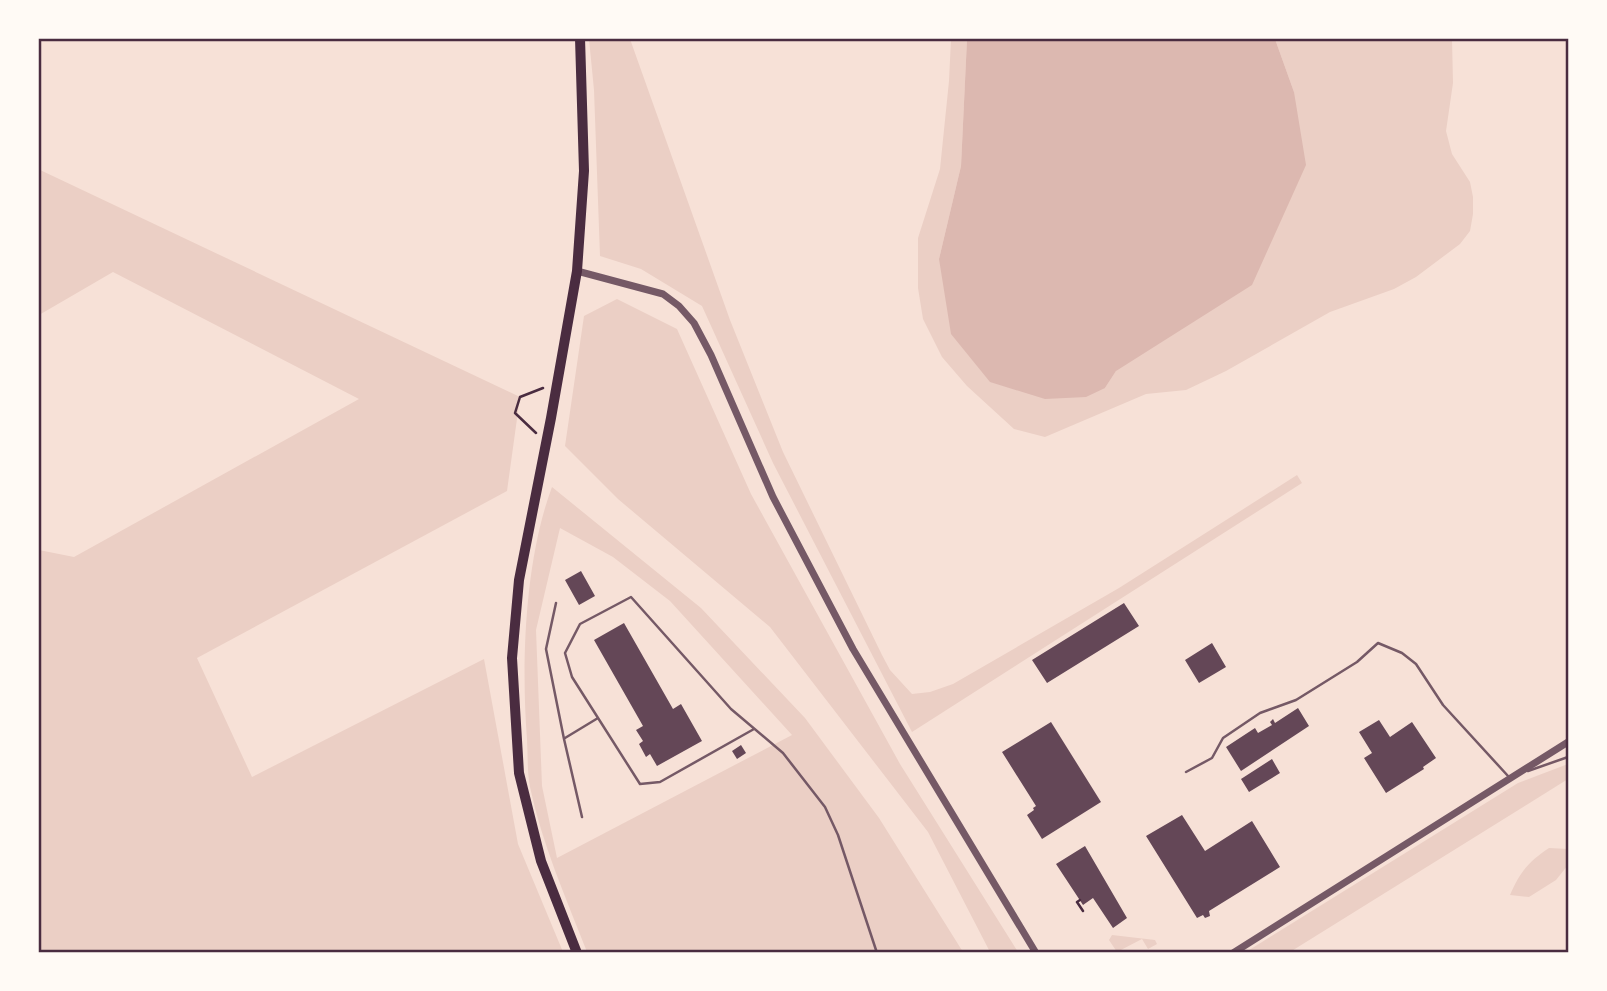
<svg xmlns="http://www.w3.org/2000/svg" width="1607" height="991" font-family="'Exo 2',sans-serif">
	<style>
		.green { fill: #ebcfc5; fill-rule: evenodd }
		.water { fill: #dcb8b0 }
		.building { fill: #644757 }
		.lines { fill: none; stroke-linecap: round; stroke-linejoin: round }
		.path { stroke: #4a2c40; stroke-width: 2.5 }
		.service { stroke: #755966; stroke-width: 2.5 }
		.tertiary { stroke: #755966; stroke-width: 7 }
		.primary { stroke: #4a2c40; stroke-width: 10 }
		.neatline { fill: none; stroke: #4a2c40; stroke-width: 2.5 }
	</style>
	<rect width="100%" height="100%" fill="#f7e1d7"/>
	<path class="green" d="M589,39H630L730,320L783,452L882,655L890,670L912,694L930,692L953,684L1119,588L1297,475L1302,483L912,732L773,463L702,306L641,269L600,256L594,90Z
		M951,39H967L961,166L939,259L1105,388L1294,92L1275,39H1452L1453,83L1446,131L1452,154L1470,182L1473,197V214L1470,231L1460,244L1416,277L1394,289L1330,312L1226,371L1186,390L1146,394L1045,437L1014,429L967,386L942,357L923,319L918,288V238L940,169L949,81Z
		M38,169L520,397L507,491L197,658L252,777L484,659L518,844L563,952H39V550L74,557L359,399L113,272L39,315Z
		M617,299L677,329L751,494L900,764L1018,952H990L928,832L770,627L618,499L565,446L584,316Z
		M552,487L701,608L805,718L879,818L963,952H587C566,898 542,844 530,787C527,771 528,755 527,739C521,662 525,559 552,487ZM560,528L613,557L670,601L792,735L557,858L542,786L536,630Z
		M1568,764V779L1290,952H1246L1518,783Z
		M1549,848L1568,849V865L1556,880L1529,897L1510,895C1520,872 1528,862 1549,848Z
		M1112,935L1155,940L1157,944L1148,949L1142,939L1117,952L1109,940Z"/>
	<path class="water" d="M967,39H1275L1294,92L1306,165L1252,285L1116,371L1105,388L1086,397L1045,399L990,382L951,334L939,259L961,166Z"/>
	<path class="building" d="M581,571L595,596L579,605L565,580Z
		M1124,603L1139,626L1047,683L1032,660Z
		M624,623L673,709L681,704L702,741L657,766L650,754L646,757L639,744L643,741L636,730L643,726L594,640Z
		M1212,643L1226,667L1199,683L1185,660Z
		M1298,708L1309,726L1241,771L1226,747L1255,728L1258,733L1272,725L1270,722L1273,719L1275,723Z
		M1379,720L1390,737L1412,722L1436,758L1423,767L1424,769L1386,793L1364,758L1372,753L1359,732Z
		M1051,722L1101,802L1042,839L1027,815L1034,810L1033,808L1036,806L1002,752Z
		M741,745L746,753L737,759L732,751Z
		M1272,759L1280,773L1249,792L1241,779Z
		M1182,815L1205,851L1252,821L1280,867L1209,911L1210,916L1205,918L1203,915L1197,918L1146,836Z
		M1085,846L1127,918L1113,928L1093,898L1083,905L1056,864Z"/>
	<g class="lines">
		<path class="path" d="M536,433L515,413L520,397L543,388
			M1080,900L1077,902L1083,911"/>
		<path class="service" d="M556,603L546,649L564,739L582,817
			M754,729L660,782L640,784L572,677L565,653L580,624L631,597L731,709L783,753L825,807L838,835L877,953
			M565,738L598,718
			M1528,771L1568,757
			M1186,772L1212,758L1223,738L1260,713L1296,700L1357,662L1378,643L1402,653L1416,664L1443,705L1508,776"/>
		<path class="tertiary" d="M577,271L663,294L679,306L694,323L711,355L773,497L853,649L1036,953
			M1233,953L1568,742"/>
		<path class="primary" d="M577,953L541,861L519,773L512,658L519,580L551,418L577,271L584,171L580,38"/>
	</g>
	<rect width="1607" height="991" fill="none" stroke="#fffaf5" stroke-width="80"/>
	<rect x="40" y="40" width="1527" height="911" class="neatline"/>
</svg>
